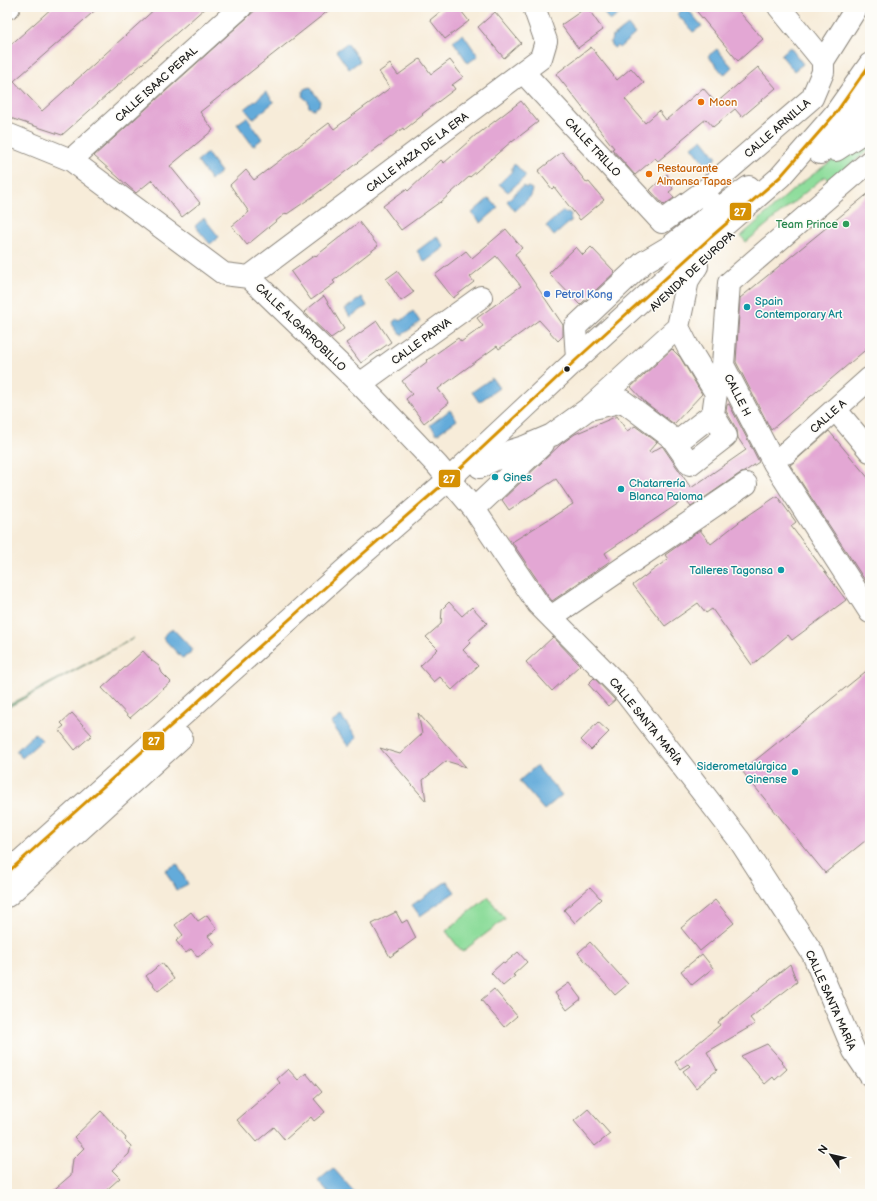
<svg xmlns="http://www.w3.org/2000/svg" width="877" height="1201" font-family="'Balsamiq Sans',sans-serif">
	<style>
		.green { fill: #8fdd9c; stroke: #567c5c }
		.forest { fill: #73bc84; stroke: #486c50 }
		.water { fill: #63abda; stroke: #40647b }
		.building { fill: #e3a7d4 }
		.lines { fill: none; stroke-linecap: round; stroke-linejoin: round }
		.minor-casing { stroke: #8a847a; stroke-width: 24 }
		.major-casing { stroke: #8a847a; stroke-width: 24 }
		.minor { stroke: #fff; stroke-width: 22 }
		.major { stroke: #fff; stroke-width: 22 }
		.bus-1-casing { stroke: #fdfcf7; stroke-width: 6 }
		.bus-1 { stroke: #d69104; stroke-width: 3 }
		.food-dot { fill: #e8710a; stroke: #fdfcf7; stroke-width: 1.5 }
		.leisure-dot { fill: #2e9e5b; stroke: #fdfcf7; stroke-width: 1.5 }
		.shop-dot { fill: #3f7fe0; stroke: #fdfcf7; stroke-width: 1.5 }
		.culture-dot { fill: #0f9aa8; stroke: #fdfcf7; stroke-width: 1.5 }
		.bus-dot { fill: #1c1c1c; stroke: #fdfcf7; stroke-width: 1.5 }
		.labels { text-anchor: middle; stroke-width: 3; stroke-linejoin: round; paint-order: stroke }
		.street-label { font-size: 11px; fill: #1c1c1c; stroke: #fdfcf7 }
		.food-label { font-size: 11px; fill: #c56008; stroke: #fdfcf7; text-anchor: start }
		.leisure-label { font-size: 11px; fill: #27864d; stroke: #fdfcf7; text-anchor: end }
		.shop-label { font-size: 11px; fill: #366cbe; stroke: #fdfcf7; text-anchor: start }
		.culture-label { font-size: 11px; fill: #0d838f; stroke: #fdfcf7; text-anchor: start }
		.line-badge { stroke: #fdfcf7; stroke-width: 1.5 }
		.badge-label { font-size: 11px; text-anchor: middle; font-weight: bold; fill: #fff }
	</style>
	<rect width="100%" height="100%" fill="#fdfcf7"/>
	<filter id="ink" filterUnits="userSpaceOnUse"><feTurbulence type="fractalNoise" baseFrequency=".025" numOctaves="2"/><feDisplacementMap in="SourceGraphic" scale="8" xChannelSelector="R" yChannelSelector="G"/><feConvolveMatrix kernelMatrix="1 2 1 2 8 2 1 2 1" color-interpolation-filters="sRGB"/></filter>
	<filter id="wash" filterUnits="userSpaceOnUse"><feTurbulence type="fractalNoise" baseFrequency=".012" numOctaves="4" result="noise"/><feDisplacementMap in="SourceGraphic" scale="16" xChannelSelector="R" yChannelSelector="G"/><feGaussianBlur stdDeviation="0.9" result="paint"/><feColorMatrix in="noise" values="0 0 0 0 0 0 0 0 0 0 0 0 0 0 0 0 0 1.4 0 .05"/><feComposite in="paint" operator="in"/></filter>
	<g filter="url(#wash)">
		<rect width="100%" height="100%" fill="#f7ecd9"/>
		<path class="green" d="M870,137V149L829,182L825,176L746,242L741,236L795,188L831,161Z
			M488,897L505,919L462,952L446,931Z"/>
		<path class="forest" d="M134,638L7,708V706Z"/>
		<path class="water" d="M611,7H625L626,9L610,21L604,13Z
			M686,7L702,26L693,32L677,14Z
			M628,25L635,34L619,48L617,46L614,48L611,45L610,42L612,39L611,38Z
			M463,34L478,56L468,63L453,41Z
			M347,43L360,61L349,69L336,51Z
			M790,47L803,64L794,71L781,55Z
			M717,49L732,67L724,75L708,56Z
			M310,87L320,101L319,106L314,109L309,107L308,101L302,96L304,89Z
			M266,92L274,102L253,119L245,109Z
			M247,117L262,139L253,146L237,124Z
			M702,139L717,158L706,165L692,147Z
			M207,153L221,172L211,180L197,161Z
			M513,165H516L526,176L508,192L499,184L512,171V168Z
			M523,186L526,188L528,187L532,189L531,194L532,195L515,211L507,201Z
			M489,198L498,208L481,223L472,213Z
			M563,211L565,213L568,212L571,214L570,219L572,220L554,236L546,226Z
			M204,218L219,237L210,244L195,226Z
			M437,236L445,247L425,262L417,251Z
			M362,297L367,306L350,317L345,309Z
			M413,311L420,322L402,335L393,323L394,321L397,319L401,321Z
			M492,378L499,388L479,402L472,392Z
			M450,410L457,420L437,434L430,425Z
			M173,629L192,649L190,654L182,658L163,638L166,633Z
			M341,716L357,738L348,746L331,723Z
			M35,733L42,740L22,758L16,751Z
			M536,766L562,795L544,810L519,781Z
			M177,864L188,884L176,890L165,870Z
			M447,881L455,892L420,916L412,905Z
			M333,1168L356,1194H329L318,1181Z"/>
		<g id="blocks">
			<path class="building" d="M53,7H99L14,81L42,111L157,7H206L62,135L7,117V48Z
				M259,7H333L200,112L213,130L170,166L200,203L182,217L152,180L136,193L94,156Z
				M446,7H458L469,21L445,39L430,20Z
				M587,7L603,30L578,48L561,25Z
				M693,7H735L763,39L738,61Z
				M495,12L521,43L504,58L478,27Z
				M591,47L617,80L631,68L644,83L625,99L645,123L659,111L666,120L703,88L716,103L758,67L776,88L742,117L735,109L713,127L706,119L681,140L682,141L658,161L655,158L635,175L612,149L614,148L556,74Z
				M420,59L431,74L450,60L463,77L452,85L455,89L422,114L423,115L404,130L403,128L312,197L287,214L286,213L247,245L232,226L249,212L230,185L246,170L254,180L329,123L334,129L390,88L379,72L390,64L398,75Z
				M521,101L538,122L512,142V141L470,177V176L440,203V202L401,230L383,206L406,189L408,191L441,160L444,163L477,134H478Z
				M562,152L587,183L589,182L604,200L580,220L554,187L552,189L538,171Z
				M667,174L673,189L669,192L674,198L664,205L650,190Z
				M870,192V346L771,430L736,362L740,298Z
				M359,222L378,246L333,281L335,283L311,300L291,272L315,255L316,256Z
				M506,229L522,248L515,254L563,325V336L558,341L539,320L499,349L497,346L438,389L449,403L424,423L406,399L412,394L402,381L428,361L427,360L458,338L461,342L483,326L477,318L521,286L496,256L470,277L474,282L453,298L435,275L466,251L472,258Z
				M576,247L583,255L591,247L615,272L580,305L549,273Z
				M397,271L414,292L401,301L386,279Z
				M324,296L344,329L331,338L304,312Z
				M377,321L391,342L361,363L346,343Z
				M672,349L680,357L702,394L674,424L646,403L631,387Z
				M729,404L751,446L750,447L751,446L759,462L744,472L739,474L691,507L685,499L605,553L610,561L552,601L548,596L512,542L573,504L556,479L509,510L502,500L561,444L575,434L617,416L627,431L635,426L657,442L649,451L650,453L662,446L663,447L691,488L746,450L738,438L737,430L726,411L727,405Z
				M829,431L870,480V588L790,465L794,462Z
				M777,496L796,522L791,526L846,600L792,640L788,635L752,665L712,609L706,613L698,603L665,626L633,585L668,559L665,555L700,530L711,544L743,519Z
				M449,602L462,616L472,607L487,623L469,640L471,642L463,650L478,666L452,690L440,677L434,682L420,666L438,649L426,637L441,624L442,609Z
				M553,637L580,665L552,691L526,662Z
				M143,651L151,660L159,666L162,673L171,682L130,718L102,688Z
				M870,668V837L825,873L742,771Z
				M594,678L615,700L608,706L588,684Z
				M72,713L92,735L75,750L59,730L64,726L61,723Z
				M418,713L466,767L446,761L423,780L426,801L380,748L400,754L422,734Z
				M598,722L609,732L591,750L581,740Z
				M590,887L601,899L575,923L564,910Z
				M715,900L734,923L700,951L681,928Z
				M191,912L198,921L207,915L217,929L208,936L215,944L198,957L191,949L186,953L176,941L183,935L175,925Z
				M396,912L402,923L407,920L416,938L390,957L372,924Z
				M590,942L628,984L615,995L578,953Z
				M518,952L527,962L513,975L515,976L503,986L491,973L503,962L504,964Z
				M702,954L713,968L692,985L681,971Z
				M162,963L174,979L158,991L146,976Z
				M790,964L797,982L750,1018L755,1024L707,1052L717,1070L696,1088L683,1071L690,1066L688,1064L680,1069L675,1062L720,1025L718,1022Z
				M569,983L581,999L567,1010L555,993Z
				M494,989L517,1016L504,1027L481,1000Z
				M767,1044L783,1062L782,1063L787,1069L775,1080L773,1077L765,1084L741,1056Z
				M288,1069L298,1080L306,1073L322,1092L314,1099L325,1112L314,1121L311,1117L285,1140L274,1127L256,1142L237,1120L280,1083L277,1079Z
				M588,1109L610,1134L595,1146L574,1121Z
				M101,1111L126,1138L125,1140L131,1146L129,1154L112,1170L120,1178L102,1194H49L71,1175L73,1159L84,1148L74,1137Z"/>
		</g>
	</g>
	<g filter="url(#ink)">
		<use href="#blocks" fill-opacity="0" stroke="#8a847a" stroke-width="1"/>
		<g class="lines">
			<defs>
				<path id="minor" d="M779,7L823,61
					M7,8L9,7
					M523,72L662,222
					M7,134L71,160L224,274L249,277L360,384L437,465L474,509L538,604L624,691L740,841L813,954L854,1051L870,1075
					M71,160L241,7
					M870,161L729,283L723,365L774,463L870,612
					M662,222L703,192L812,98L823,72V61L857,7
					M249,277L541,58L546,41L534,7
					M577,359L575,327L644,262L671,246L717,210L705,194
					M360,384L481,297
					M589,409L623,401L672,438L690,464L726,436L713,414L716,393L688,347L678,327
					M835,409L870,451
					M676,443L713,414
					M786,453L870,378
					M480,467L511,451L524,447L552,435L588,409L678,327L688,280L697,266
					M474,509L543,444
					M551,617L746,484"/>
				<path id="major" d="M836,150L870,128
					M820,153L850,122L870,99
					M717,210L749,187
					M7,873L349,566L449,479L577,359L711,237L780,177L835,114L870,64
					M7,896L181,738"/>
			</defs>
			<use href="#minor" class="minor-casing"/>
			<use href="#major" class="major-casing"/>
			<use href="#minor" class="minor"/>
			<use href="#major" class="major"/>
			<defs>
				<path id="bus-1" d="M7,873L349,566L449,479L577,359L711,237L780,177L835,114L870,64"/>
			</defs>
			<use href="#bus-1" class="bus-1-casing"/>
			<use href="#bus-1" class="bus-1"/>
		</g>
	</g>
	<g class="food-dot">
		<circle cx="701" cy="102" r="4"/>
		<circle cx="649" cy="174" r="4"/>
	</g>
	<circle class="leisure-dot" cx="846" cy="224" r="4"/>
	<circle class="shop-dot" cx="547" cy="294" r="4"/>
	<g class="culture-dot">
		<circle cx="747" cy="307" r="4"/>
		<circle cx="495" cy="477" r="4"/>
		<circle cx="621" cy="489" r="4"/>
		<circle cx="781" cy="570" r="4"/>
		<circle cx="795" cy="772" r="4"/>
	</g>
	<circle class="bus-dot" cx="567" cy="369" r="3.5"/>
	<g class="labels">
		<g class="street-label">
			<text transform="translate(156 84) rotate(-42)" y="4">CALLE ISAAC PERAL</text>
			<text transform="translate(777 128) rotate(-41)" y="4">CALLE ARNILLA</text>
			<text transform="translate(593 147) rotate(47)" y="4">CALLE TRILLO</text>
			<text transform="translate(417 152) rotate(-37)" y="4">CALLE HAZA DE LA ERA</text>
			<text transform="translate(692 271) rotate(-43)" y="4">AVENIDA DE EUROPA</text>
			<text transform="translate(301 327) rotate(44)" y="4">CALLE ALGARROBILLO</text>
			<text transform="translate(421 341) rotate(-36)" y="4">CALLE PARVA</text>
			<text transform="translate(738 395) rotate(63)" y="4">CALLE H</text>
			<text transform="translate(828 416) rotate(-42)" y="4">CALLE A</text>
			<text transform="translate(646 721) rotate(51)" y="4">CALLE SANTA MARÍA</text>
			<text transform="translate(831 1000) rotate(66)" y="4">CALLE SANTA MARÍA</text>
		</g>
		<g class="food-label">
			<text x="709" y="106">Moon</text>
			<text x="657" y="172">Restaurante<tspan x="657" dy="13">Almansa Tapas</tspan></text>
		</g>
		<g class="leisure-label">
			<text x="838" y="228">Team Prince</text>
		</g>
		<g class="shop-label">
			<text x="555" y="298">Petrol Kong</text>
		</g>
		<g class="culture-label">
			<text x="755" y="305">Spain<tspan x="755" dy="13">Contemporary Art</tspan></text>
			<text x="503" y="481">Gines</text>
			<text x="629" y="487">Chatarrería<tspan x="629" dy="13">Blanca Paloma</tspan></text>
			<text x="773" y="574" text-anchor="end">Talleres Tagonsa</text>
			<text x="787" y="770" text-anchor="end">Siderometalúrgica<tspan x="787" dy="13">Ginense</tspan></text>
		</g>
	</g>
	<g class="line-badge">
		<rect x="729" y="202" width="23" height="19" rx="4" fill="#d69104"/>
		<rect x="438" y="469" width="23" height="19" rx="4" fill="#d69104"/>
		<rect x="142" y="731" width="23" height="20" rx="4" fill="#d69104"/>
	</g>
	<g class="badge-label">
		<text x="740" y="216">27</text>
		<text x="449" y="483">27</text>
		<text x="154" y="745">27</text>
	</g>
	<rect width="877" height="1201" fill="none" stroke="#fdfcf7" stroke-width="24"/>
	<g transform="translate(831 1155) rotate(304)" stroke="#fdfcf7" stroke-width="3" paint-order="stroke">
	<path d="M0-3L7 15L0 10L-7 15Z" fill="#1c1c1c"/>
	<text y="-6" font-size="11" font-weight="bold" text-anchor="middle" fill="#1c1c1c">N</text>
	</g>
</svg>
